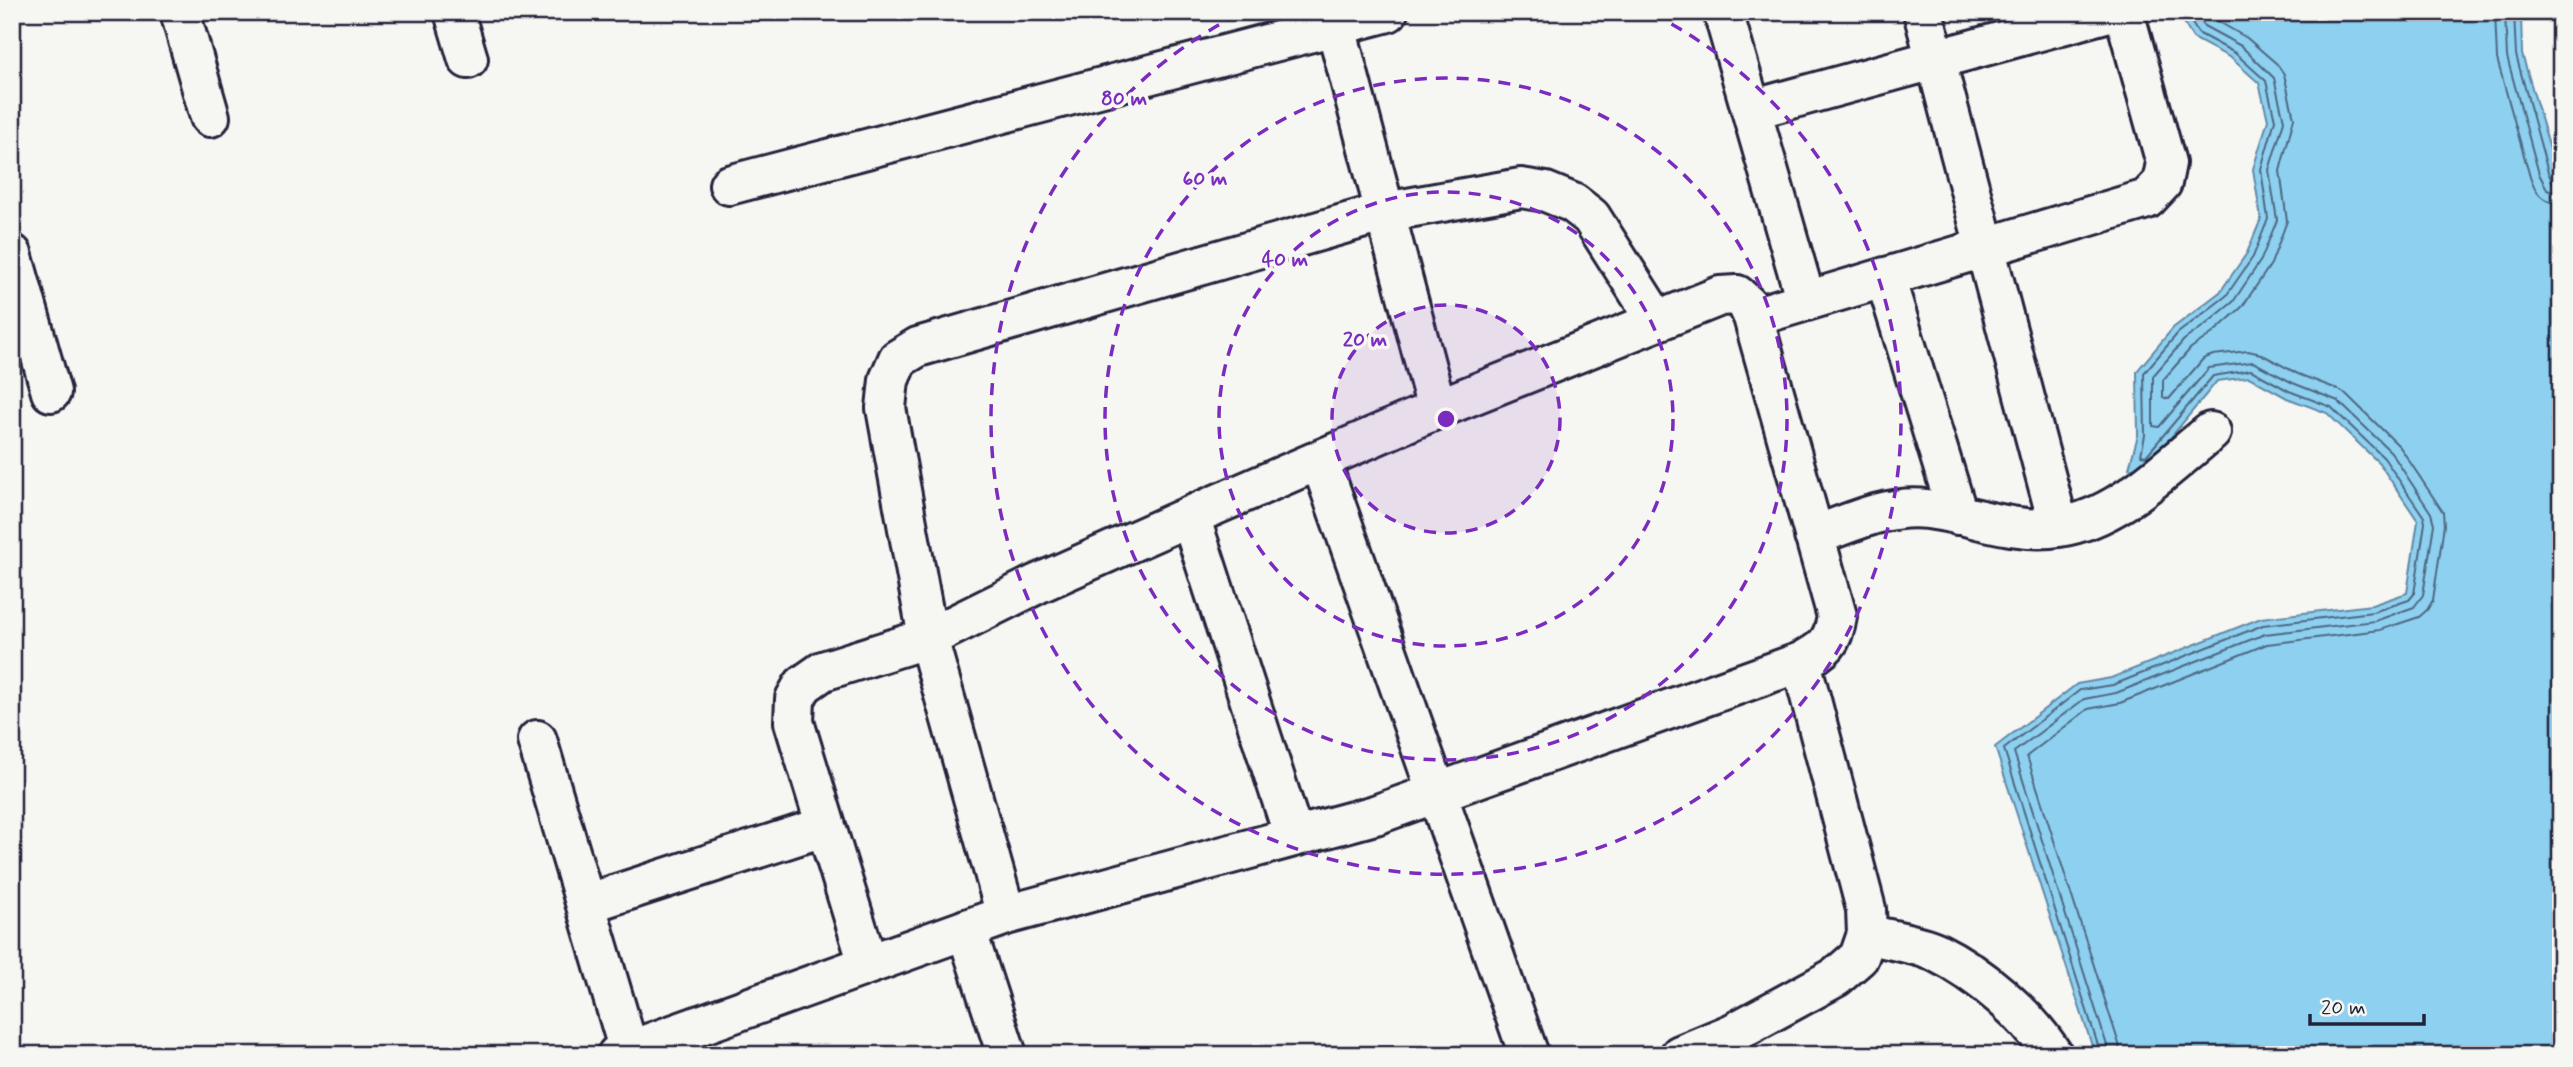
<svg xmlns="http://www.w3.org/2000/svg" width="2573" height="1067" font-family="Mynerve,sans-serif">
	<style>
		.water { fill: #8ed0ef; stroke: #638aa7; stroke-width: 2 }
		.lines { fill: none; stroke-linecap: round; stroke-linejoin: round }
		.shore { stroke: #4d6883; stroke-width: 2 }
		.minor-casing { stroke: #22223b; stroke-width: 44 }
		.minor { stroke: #f6f6f2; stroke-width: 38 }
		.ring { fill: none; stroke: #7b2cbf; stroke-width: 3.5; stroke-dasharray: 12 9 }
		.centre { fill: #7b2cbf; stroke: #f6f6f2; stroke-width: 3.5 }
		.ring-label { font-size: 21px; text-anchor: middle; font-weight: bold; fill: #7b2cbf; stroke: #f6f6f2; stroke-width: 7; stroke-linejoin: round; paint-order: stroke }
	</style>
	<rect width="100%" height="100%" fill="#f6f6f2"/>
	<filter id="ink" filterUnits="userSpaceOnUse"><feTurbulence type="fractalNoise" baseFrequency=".0143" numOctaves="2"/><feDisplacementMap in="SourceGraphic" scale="14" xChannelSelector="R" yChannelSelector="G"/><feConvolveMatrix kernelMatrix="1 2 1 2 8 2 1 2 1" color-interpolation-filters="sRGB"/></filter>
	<g filter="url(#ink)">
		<path class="water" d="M2177,12H2521L2522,54L2561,186V1055H2095L1995,747L2077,684L2111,678L2261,618L2372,605L2407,593L2418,521L2379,463L2327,413L2287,398L2249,377L2217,381L2145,469L2129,468L2138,435L2137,371L2173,328L2220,292L2247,253L2261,219L2253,169L2268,120L2259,83L2231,58L2193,38Z"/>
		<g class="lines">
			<path class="shore" d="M2495,12L2497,59L2530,177C2535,193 2543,203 2561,204
				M2505,12L2507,57L2539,174L2547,189L2561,194
				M2514,12L2516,55L2548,172L2553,183L2561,185
				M2101,1055L2004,749L2080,690L2113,685L2263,625L2373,612L2409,600L2414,594L2425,523L2424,517L2384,458L2331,407L2289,391L2251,370L2213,376L2146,456L2141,455L2145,435L2144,373L2178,333L2226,296L2253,257L2268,219L2261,169L2275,120L2266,81L2235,53L2198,33L2185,12
				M2110,1055L2014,752L2084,699L2116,693L2265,634L2375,621L2414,607L2423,595L2434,524L2431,513L2391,452L2338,401L2293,383L2253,362L2209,368L2159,427L2153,426V376L2184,340L2205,325L2233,302L2261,260L2277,220L2269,170L2284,121L2274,78L2241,46L2204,26L2196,12
				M2120,1055L2119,1044L2027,756L2088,709L2120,703L2267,644L2380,630L2419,617L2427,610L2433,600L2444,525L2443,512L2400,447L2346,394L2337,389L2298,374L2261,354L2248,351L2213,355L2203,359L2169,399L2163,398V380L2191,348L2213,333L2242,307L2271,264L2287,221L2280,171L2294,118L2284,74L2277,64L2247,38L2212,18L2208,12"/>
			<defs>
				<path id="minor" d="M180,12L210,117
					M454,12L468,59
					M1332,12L1437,409
					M1723,12L1806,301
					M1923,12L2059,527
					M1751,110L2109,12
					M729,185L1388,12
					M12,254L51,392
					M1885,277L1958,515
					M1753,317L2147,199L2162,183L2166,163L2124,12
					M1320,460L1529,1055
					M1190,516L1294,837
					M1814,536C1849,523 1889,504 1927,509C1971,514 2014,534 2059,527C2119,518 2165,468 2211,432
					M537,740L629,1051
					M586,904L826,826
					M1006,915L928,638L886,408L889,380L898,359L918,347L1385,212L1521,188L1546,192L1573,203L1591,217L1657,321
					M966,929L1007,1055
					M1867,934C1889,940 1916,943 1936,952C1979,973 2027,1014 2053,1055
					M617,1055L1006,915L1375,815L1801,662C1825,649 1833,643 1837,616L1753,317L1747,304L1737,295L1720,296L1437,409L1190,516L1037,584L928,638L823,671L803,685L795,699L794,722L868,964
					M1680,1055L1733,1033L1836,977L1859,957L1867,934L1866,909L1801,662"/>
			</defs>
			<use href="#minor" class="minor-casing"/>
			<use href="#minor" class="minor"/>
		</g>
	</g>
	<circle cx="1446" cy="419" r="114" fill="#7b2cbf" fill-opacity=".12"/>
	<g class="ring">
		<circle cx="1446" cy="419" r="114"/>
		<circle cx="1446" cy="419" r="227"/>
		<circle cx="1446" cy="419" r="341"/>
		<path d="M1653 14A455 455 0 1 1 1239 14"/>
	</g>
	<circle cx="1446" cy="419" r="10" class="centre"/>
	<g class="ring-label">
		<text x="1124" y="105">80 m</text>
		<text x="1205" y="185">60 m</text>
		<text x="1285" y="266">40 m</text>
		<text x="1365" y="346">20 m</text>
	</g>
	<rect width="2573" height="1067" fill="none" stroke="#f6f6f2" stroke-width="42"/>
	<rect x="21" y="21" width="2531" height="1025" fill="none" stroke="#22223b" stroke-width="2.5" filter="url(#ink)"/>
	<path d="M2310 1014v10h114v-10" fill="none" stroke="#22223b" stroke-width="3.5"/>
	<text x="2321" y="1014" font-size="21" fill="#22223b" stroke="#f6f6f2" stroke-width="5" paint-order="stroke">20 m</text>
</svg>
